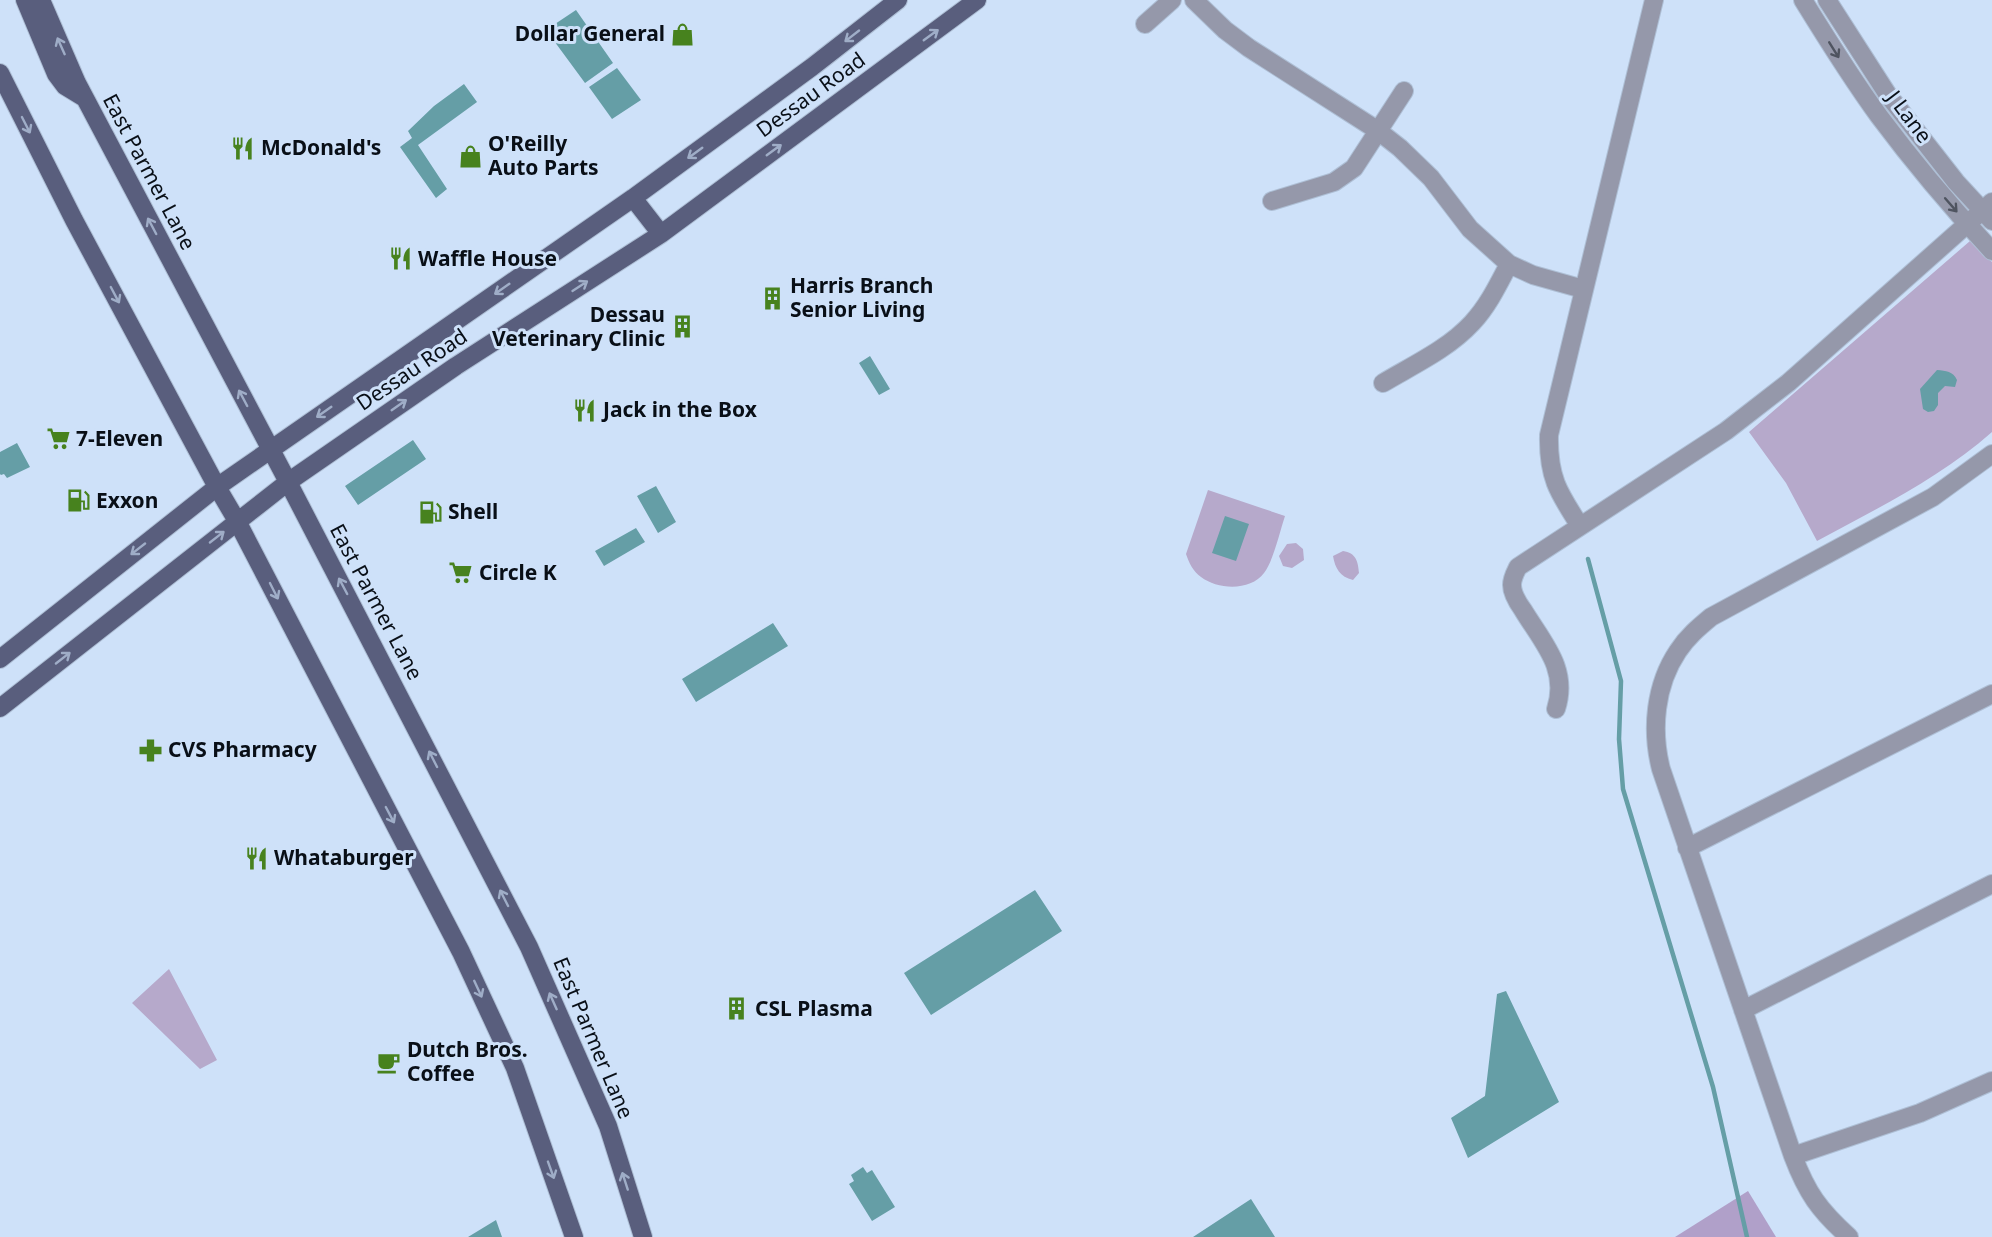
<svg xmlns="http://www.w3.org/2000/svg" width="1992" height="1237" font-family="'Noto Sans',sans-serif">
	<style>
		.green { fill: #b6a9cb }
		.forest { fill: #b0a0c9 }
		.water { fill: #659ea6 }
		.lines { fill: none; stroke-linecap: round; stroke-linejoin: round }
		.stream { stroke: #659ea6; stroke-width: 4.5 }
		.minor-casing { stroke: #aebfd5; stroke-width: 20 }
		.major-casing { stroke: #aebfd5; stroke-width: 20 }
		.minor { stroke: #9598aa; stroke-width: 18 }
		.major { stroke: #595e7d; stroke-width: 18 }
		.oneway { stroke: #9fadc7 }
		.oneway2 { stroke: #4f5460 }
		.labels { text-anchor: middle; stroke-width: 6; stroke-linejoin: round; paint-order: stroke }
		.poi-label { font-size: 21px; font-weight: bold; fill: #090f17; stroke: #cee1f9; text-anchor: start }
		.street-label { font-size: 21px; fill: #090f17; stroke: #cee1f9 }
	</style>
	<rect width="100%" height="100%" fill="#cee1f9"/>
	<path class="green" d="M1970,241L1992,262V432C1940,478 1878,508 1817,541L1786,483L1749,432Z
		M1208,490L1285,516C1280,531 1273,562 1264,573C1251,591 1218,590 1201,577C1193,571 1189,563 1186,554Z
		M1296,543L1303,549L1304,560L1292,568L1283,566L1279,556L1287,544Z
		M1343,551C1356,553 1358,561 1359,573L1353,580C1340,577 1335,568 1333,556Z
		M169,969L217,1060L200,1069L132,1003Z"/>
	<path class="forest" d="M1748,1191L1776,1237H1675Z"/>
	<path class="water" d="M576,10L613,63L585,83L546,30Z
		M617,68L641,100L612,119L589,87Z
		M464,84L477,102L418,145L447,189L436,198L400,147L412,138L408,131L434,106Z
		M870,356L890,389L879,395L859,363Z
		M1937,370C1946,371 1953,371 1957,380L1955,387L1945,386L1938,393V405L1934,411L1928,412L1923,409L1920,389Z
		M413,440L426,459L358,505L345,486Z
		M17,443L30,467L7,478L4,474L1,475L0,474V452Z
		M656,486L676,522L658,533L637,496Z
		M1225,516L1249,524L1236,561L1212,553Z
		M636,528L645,542L604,566L595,551Z
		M773,623L788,646L696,702L682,679Z
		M1035,890L1062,931L931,1015L904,973Z
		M1506,991L1559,1102L1468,1158L1451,1118L1485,1096L1497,994Z
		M863,1167L867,1173L872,1170L895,1207L872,1221L849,1184L854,1181L851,1175Z
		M1251,1199L1275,1237H1193Z
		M496,1220L502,1237H468Z"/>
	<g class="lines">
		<path class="stream" d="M1588,559L1621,681L1619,739L1623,789L1713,1087L1747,1237"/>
		<defs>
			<path id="minor" d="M1194,0L1225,30L1249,48L1377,130L1400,148L1431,178L1470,229L1509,264L1533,275L1583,289
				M1803,0C1827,39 1852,79 1879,116C1914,163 1952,208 1992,251
				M1827,0L1888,95L1956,182L1992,221
				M1145,24L1172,0
				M1272,201L1334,182L1354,168L1404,91
				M1383,383C1413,365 1448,349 1472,323C1488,306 1498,285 1509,264
				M1580,526C1558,492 1548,477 1549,435L1654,0
				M1556,709C1569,669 1543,643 1523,610C1518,603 1512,594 1512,585C1512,578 1515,573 1518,567L1726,431L1788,383L1992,202
				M1687,848L1992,694
				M1743,1010L1992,884
				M1793,1156L1920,1113L1992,1081
				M1849,1237C1819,1210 1807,1193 1793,1156L1661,769C1651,730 1655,685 1678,651C1687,637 1699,627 1711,617L1933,497L1992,454"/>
			<path id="major" d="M25,0L56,74L65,86L83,97
				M41,0L77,83L288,482L529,947L608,1126L643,1237
				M0,73L74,220L217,487L237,521L461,952L515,1068L574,1237
				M633,198L661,234
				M0,659L217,487L633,198L812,67L898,0
				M0,708L288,482L456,366L661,234L977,0"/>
		</defs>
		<use href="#minor" class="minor-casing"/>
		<use href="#major" class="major-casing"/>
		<use href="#minor" class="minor"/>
		<use href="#major" class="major"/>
	</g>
	<defs><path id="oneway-shaft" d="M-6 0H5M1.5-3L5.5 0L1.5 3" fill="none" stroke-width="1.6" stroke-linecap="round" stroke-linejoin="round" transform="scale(1.5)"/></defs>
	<g class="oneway">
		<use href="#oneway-shaft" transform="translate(931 35) rotate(-36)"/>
		<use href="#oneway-shaft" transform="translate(852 36) rotate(142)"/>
		<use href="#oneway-shaft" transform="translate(61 46) rotate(-114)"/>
		<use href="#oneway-shaft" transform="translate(26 125) rotate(63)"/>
		<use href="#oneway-shaft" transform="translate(774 150) rotate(-36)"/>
		<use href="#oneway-shaft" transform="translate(695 153) rotate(144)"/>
		<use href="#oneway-shaft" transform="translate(152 226) rotate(-118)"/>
		<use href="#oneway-shaft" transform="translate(580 286) rotate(-33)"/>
		<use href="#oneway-shaft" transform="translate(502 289) rotate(145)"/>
		<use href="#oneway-shaft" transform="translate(115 295) rotate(62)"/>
		<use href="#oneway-shaft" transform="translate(243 398) rotate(-118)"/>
		<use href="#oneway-shaft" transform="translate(399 405) rotate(-35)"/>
		<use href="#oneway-shaft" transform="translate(324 412) rotate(145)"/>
		<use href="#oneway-shaft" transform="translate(217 537) rotate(-38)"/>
		<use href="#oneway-shaft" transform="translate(138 549) rotate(142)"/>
		<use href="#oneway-shaft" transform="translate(343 586) rotate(-118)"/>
		<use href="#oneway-shaft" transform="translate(274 591) rotate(63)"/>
		<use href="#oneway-shaft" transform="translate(63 658) rotate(-38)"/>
		<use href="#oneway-shaft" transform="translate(433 759) rotate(-117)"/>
		<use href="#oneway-shaft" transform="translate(390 815) rotate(62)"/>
		<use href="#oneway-shaft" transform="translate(504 898) rotate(-117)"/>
		<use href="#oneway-shaft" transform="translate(478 989) rotate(65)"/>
		<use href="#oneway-shaft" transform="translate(553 1001) rotate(-114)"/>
		<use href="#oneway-shaft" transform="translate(551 1170) rotate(70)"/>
		<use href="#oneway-shaft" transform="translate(625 1181) rotate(-108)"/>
	</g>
	<g class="oneway2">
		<use href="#oneway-shaft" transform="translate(1834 50) rotate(58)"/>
		<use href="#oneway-shaft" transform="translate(1951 205) rotate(49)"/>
	</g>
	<defs>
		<symbol id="shop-bare" viewBox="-9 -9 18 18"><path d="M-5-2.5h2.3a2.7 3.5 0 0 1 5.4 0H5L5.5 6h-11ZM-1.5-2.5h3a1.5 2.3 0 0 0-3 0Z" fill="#47821e" stroke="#cee1f9" stroke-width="2.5" paint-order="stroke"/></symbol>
		<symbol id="restaurant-bare" viewBox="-9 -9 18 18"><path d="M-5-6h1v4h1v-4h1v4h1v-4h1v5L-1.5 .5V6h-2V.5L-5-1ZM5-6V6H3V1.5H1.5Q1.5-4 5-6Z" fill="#47821e" stroke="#cee1f9" stroke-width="2.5" paint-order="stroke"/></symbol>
		<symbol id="building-bare" viewBox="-9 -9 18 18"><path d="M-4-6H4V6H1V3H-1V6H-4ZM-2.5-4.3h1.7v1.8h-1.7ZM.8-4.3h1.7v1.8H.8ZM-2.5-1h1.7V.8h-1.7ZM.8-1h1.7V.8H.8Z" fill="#47821e" stroke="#cee1f9" stroke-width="2.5" paint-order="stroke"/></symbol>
		<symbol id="supermarket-bare" viewBox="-9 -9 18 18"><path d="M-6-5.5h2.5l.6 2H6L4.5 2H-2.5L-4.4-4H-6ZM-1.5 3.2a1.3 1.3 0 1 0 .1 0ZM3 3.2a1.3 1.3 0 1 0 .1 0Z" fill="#47821e" stroke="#cee1f9" stroke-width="2.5" paint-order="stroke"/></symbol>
		<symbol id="fuel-bare" viewBox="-9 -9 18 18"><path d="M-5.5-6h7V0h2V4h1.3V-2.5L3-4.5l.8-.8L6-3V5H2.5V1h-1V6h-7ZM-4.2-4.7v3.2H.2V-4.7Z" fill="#47821e" stroke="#cee1f9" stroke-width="2.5" paint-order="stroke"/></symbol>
		<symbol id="pharmacy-bare" viewBox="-9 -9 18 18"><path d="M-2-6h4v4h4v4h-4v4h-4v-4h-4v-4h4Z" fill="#47821e" stroke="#cee1f9" stroke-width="2.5" paint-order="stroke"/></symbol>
		<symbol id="cafe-bare" viewBox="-9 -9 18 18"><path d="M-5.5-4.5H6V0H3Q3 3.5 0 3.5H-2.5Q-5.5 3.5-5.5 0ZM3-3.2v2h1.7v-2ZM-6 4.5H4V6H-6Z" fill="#47821e" stroke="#cee1f9" stroke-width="2.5" paint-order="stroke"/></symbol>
	</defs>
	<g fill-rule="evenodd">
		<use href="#shop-bare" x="666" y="18" width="33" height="33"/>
		<use href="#restaurant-bare" x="226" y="132" width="33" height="33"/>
		<use href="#shop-bare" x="454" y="140" width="33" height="33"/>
		<use href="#restaurant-bare" x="384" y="242" width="33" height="33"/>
		<use href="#building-bare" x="756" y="282" width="33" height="33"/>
		<use href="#building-bare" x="666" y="310" width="33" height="33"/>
		<use href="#restaurant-bare" x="568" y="394" width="33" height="33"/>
		<use href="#supermarket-bare" x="42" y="422" width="33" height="33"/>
		<use href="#fuel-bare" x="62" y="484" width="33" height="33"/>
		<use href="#fuel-bare" x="414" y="496" width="33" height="33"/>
		<use href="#supermarket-bare" x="444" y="556" width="33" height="33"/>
		<use href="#pharmacy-bare" x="134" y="734" width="33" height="33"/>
		<use href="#restaurant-bare" x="240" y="842" width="33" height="33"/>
		<use href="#building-bare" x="720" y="992" width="33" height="33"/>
		<use href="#cafe-bare" x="372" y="1046" width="33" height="33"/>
	</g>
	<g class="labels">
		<g class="poi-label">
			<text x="665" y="41" text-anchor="end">Dollar General</text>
			<text x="488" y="151">O'Reilly<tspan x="488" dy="24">Auto Parts</tspan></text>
			<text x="261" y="155">McDonald's</text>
			<text x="418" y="266">Waffle House</text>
			<text x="790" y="293">Harris Branch<tspan x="790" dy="24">Senior Living</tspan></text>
			<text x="665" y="322" text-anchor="end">Dessau<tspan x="665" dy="24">Veterinary Clinic</tspan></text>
			<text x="603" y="417">Jack in the Box</text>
			<text x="76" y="446">7-Eleven</text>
			<text x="96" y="508">Exxon</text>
			<text x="448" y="519">Shell</text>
			<text x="479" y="580">Circle K</text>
			<text x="168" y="757">CVS Pharmacy</text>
			<text x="274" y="865">Whataburger</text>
			<text x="755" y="1016">CSL Plasma</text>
			<text x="407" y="1057">Dutch Bros.<tspan x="407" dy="24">Coffee</tspan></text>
		</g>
		<g class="street-label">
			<text transform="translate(811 95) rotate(-36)" y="7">Dessau Road</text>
			<text transform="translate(1909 117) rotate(53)" y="7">J Lane</text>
			<text transform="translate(149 172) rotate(62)" y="7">East Parmer Lane</text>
			<text transform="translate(412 370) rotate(-34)" y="7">Dessau Road</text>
			<text transform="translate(376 602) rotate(62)" y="7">East Parmer Lane</text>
			<text transform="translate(593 1038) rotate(67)" y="7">East Parmer Lane</text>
		</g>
	</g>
</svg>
